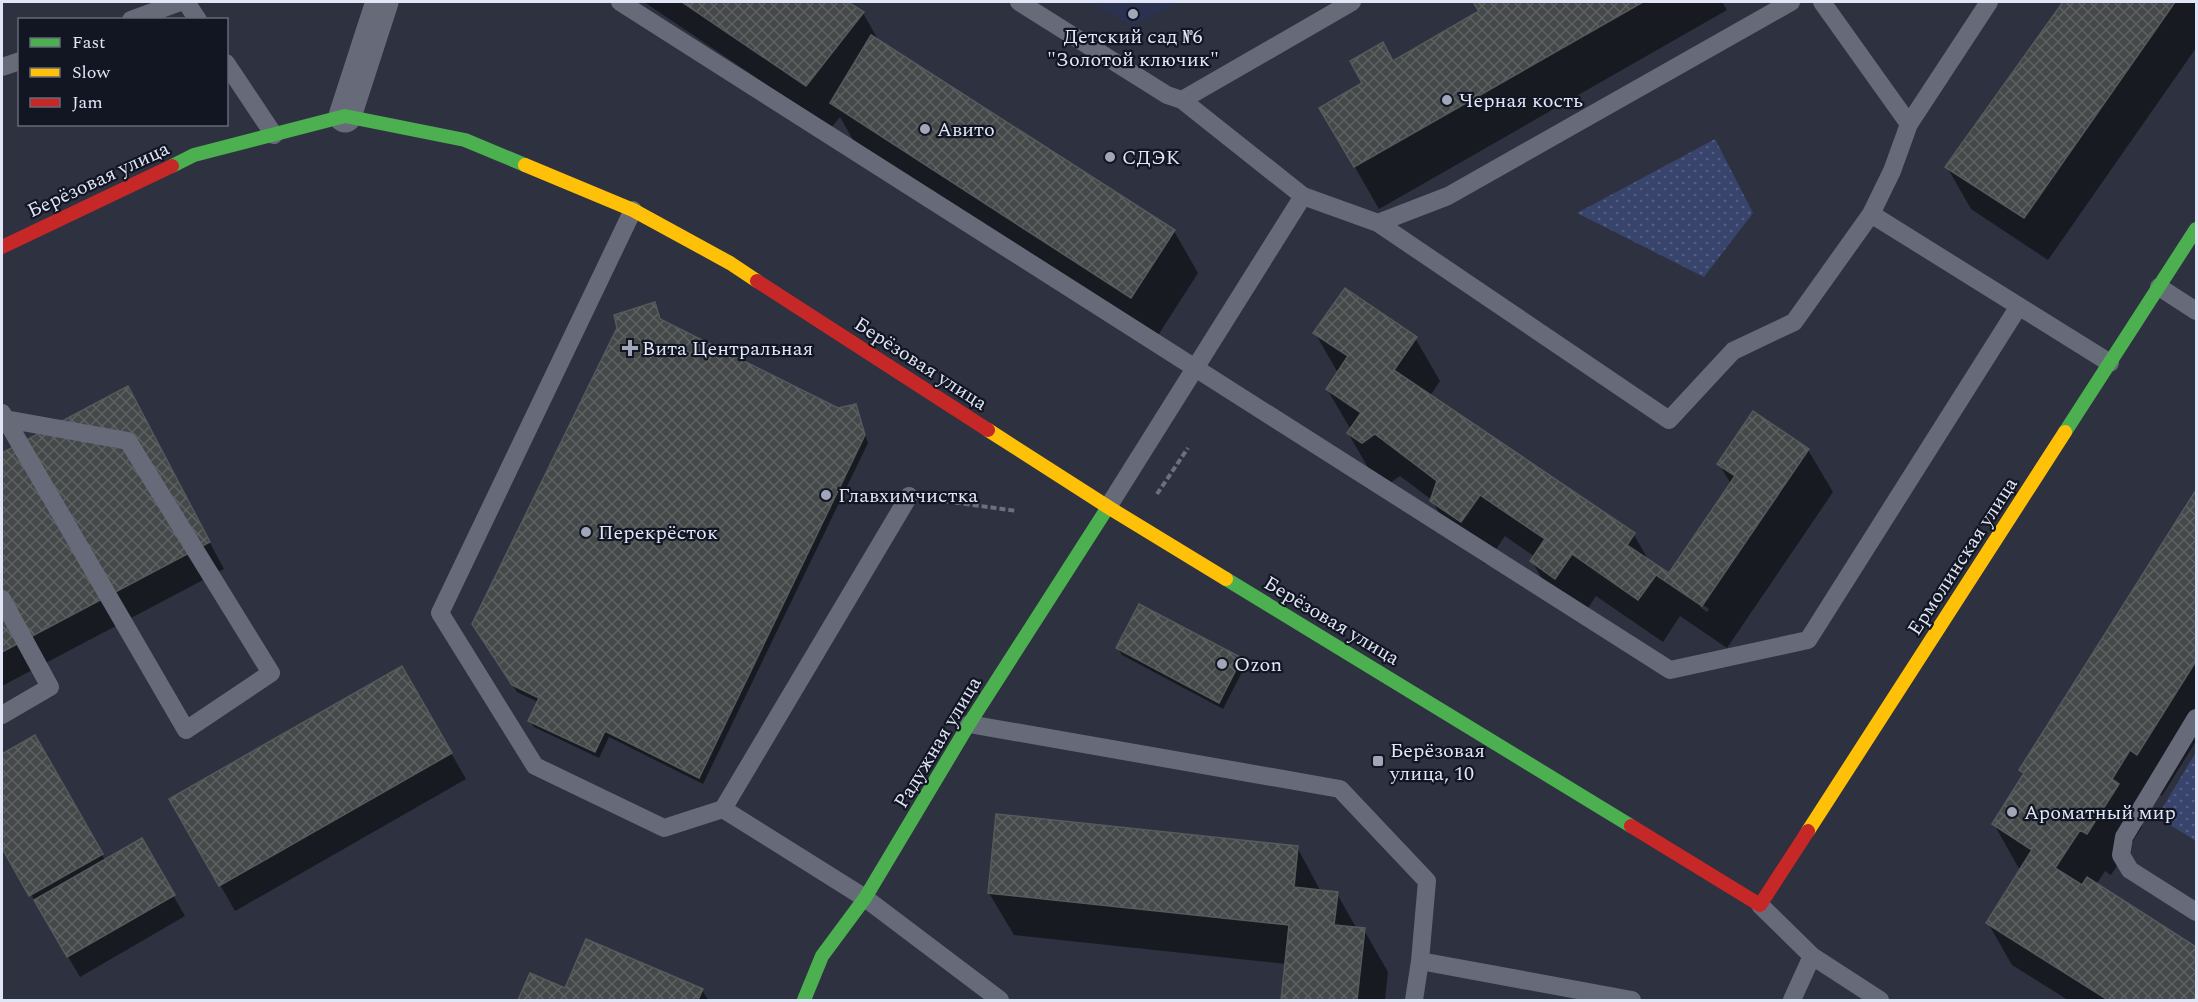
<svg xmlns="http://www.w3.org/2000/svg" width="2198" height="1002" font-family="Spectral,serif">
	<style>
		.built { fill: #2a3250 }
		.park { fill: url(#park-dots) }
		.shadow { fill: #0007; fill-rule: evenodd }
		.building { fill: url(#building-cross-hatch); stroke: #565a5b; stroke-width: 1.5 }
		.lines { fill: none; stroke-linecap: round; stroke-linejoin: round }
		.path { stroke: #6c6f7c; stroke-width: 4; stroke-dasharray: 6 3; stroke-linecap: butt }
		.lane { stroke: #666a79; stroke-width: 18 }
		.street { stroke: #666a79; stroke-width: 33 }
		.fast { stroke: #4caf50; stroke-width: 14 }
		.slow { stroke: #ffc107; stroke-width: 14 }
		.jam { stroke: #c62828; stroke-width: 14 }
		.poi-dot { fill: #a1a7b8; stroke: #121622; stroke-width: 2 }
		.labels { text-anchor: middle; stroke-width: 4.5; stroke-linejoin: round; paint-order: stroke }
		.poi-label { font-size: 20px; fill: #e0e6f8; stroke: #121622; text-anchor: start }
		.street-label { font-size: 20px; fill: #e0e6f8; stroke: #121622 }
	</style>
	<defs>
		<pattern id="park-dots" width="8" height="8" patternUnits="userSpaceOnUse" patternTransform="scale(1.5)"><rect width="8" height="8" fill="#39446d"/><path d="M2 2h.1M6 6h.1" fill="none" stroke="#555f83" stroke-width="1.8" stroke-linecap="round"/></pattern>
		<pattern id="building-cross-hatch" width="8" height="8" patternUnits="userSpaceOnUse" patternTransform="scale(1.5)"><rect width="8" height="8" fill="#444848"/><path d="M0 0l8 8M0 8l8-8" fill="none" stroke="#5f6263"/></pattern>
	</defs>
	<rect width="100%" height="100%" fill="#2d3140"/>
	<path class="built" d="M1090,2H1182L1131,26Z"/>
	<path class="park" d="M1715,139L1753,213L1704,277L1577,213Z
		M2196,752V841L2157,817Z"/>
	<path class="shadow" d="M644,2H846L863,13L880,43L1174,231L1198,273L1155,340L856,145L840,117L831,128Z
		M1475,2H1722L1727,10L1379,209L1321,108L1364,84L1393,63L1481,12Z
		M2065,2H2196V48L2048,260L1971,209L1947,167Z
		M654,304L661,321L838,409L855,405L868,443L703,784L609,737L599,758L534,727L530,721L538,702L517,692L478,631Z
		M1315,333L1415,338L1440,381L1430,396L1634,535L1649,561L1669,575L1731,484L1719,464L1808,450L1833,492L1727,648L1680,616L1663,642L1596,596L1580,620L1556,604L1532,561L1535,557L1505,536L1486,564L1456,544L1432,500L1400,476L1387,485L1373,476L1348,433L1351,430L1327,389L1338,373ZM1700,603L1709,609L1707,612L1700,607Z
		M127,388L224,569L2,686V454Z
		M2196,493V741L2162,796L2155,792L2138,819L2142,827L2111,875L2105,871L2096,885L2196,949V1000H2068L2012,965L1988,923L2022,869L2018,867L1994,824L2024,775L2021,770Z
		M1139,606L1241,659L1245,666L1223,709L1122,655L1118,648Z
		M402,668L466,779L235,911L171,799Z
		M35,737L105,860L141,840L185,916L80,977L2,845V756Z
		M1297,847L1321,892L1337,894L1357,929L1364,930L1388,972L1385,1000H1283L1286,964L1014,935L989,893Z
		M531,975L566,990H702L708,1000H520Z"/>
	<path class="building" d="M682,2H848L864,12L806,86Z
		M1473,2H1643L1354,167L1319,108L1362,83L1350,61L1383,42L1393,61L1479,11Z
		M2063,2H2175L2024,218L1945,167Z
		M871,35L1175,230L1131,298L830,103Z
		M1345,288L1417,337L1394,370L1635,533L1627,545L1669,573L1735,476L1717,464L1753,411L1809,449L1702,606L1656,575L1638,600L1572,554L1555,579L1530,561L1545,539L1480,495L1461,522L1430,501L1437,481L1375,434L1362,443L1347,433L1361,413L1326,389L1348,356L1313,333Z
		M655,302L660,319L838,408L856,404L865,435L699,778L605,731L595,752L528,721L539,698L512,685L472,624L617,328L614,315Z
		M128,386L210,542L2,652V453Z
		M2196,490V661L2137,755L2130,750L2112,779L2119,784L2087,834L2080,830L2055,868L2082,885L2087,877L2196,947V1000H2108L1986,923L2032,850L1992,824L2024,773L2019,770Z
		M1139,604L1242,658L1219,703L1116,648Z
		M402,666L452,753L219,886L169,799Z
		M35,735L103,854L29,896L2,848V754Z
		M996,814L1298,846L1294,887L1338,892L1334,925L1365,928L1357,1000H1281L1289,925L988,893Z
		M142,838L175,895L67,957L34,900Z
		M586,939L703,989L698,1000H518L530,973L565,988Z"/>
	<g class="lines">
		<path class="path" d="M1157,494L1188,448
			M937,500L1017,511"/>
		<path class="lane" d="M186,2L198,20
			M620,2L1670,670L1808,640L2019,306
			M1019,2L1167,95L1182,100
			M1822,2L1909,124L1989,2
			M131,20L180,2
			M226,63L274,135
			M2,67L20,61
			M1909,124L1892,171L1871,214L2110,363
			M1303,196L1378,223L1448,196L1791,2
			M633,210L440,613L535,766L664,828L723,809L865,898L1000,1000
			M1378,223L1669,420L1733,351L1794,322L1871,214
			M2159,287L2196,311
			M2,413L186,730L271,673L128,441L5,419
			M1108,507L1303,196L1182,100L1352,2
			M2,599L50,687L2,715
			M2196,718L2124,837L2121,855L2130,870L2196,912
			M969,724L1340,789L1427,881L1420,961L1414,1000
			M723,809L909,496
			M1760,905L1812,956L1792,1000
			M1812,956L1880,1000
			M1420,961L1632,1000"/>
		<path class="street" d="M345,116L382,2"/>
		<path class="fast" d="M172,166L194,155L345,116L465,140L525,165
			M2065,432L2196,229
			M1226,579L1631,826
			M804,1000L822,956L865,898L969,724L1108,507"/>
		<path class="slow" d="M525,165L633,210L730,263L757,281
			M988,430L1108,507L1226,579
			M1808,831L2065,432"/>
		<path class="jam" d="M2,247L172,166
			M757,281L988,430
			M1631,826L1760,905L1808,831"/>
	</g>
	<g class="poi-dot">
		<circle cx="1133" cy="14" r="6"/>
		<circle cx="1447" cy="100" r="6"/>
		<circle cx="925" cy="129" r="6"/>
		<circle cx="1110" cy="157" r="6"/>
		<path d="M627 339h6v6h6v6h-6v6h-6v-6h-6v-6h6z"/>
		<circle cx="826" cy="495" r="6"/>
		<circle cx="586" cy="532" r="6"/>
		<circle cx="1222" cy="664" r="6"/>
		<rect x="1372" y="755" width="12" height="12" rx="3"/>
		<circle cx="2012" cy="812" r="6"/>
	</g>
	<g class="labels">
		<g class="poi-label">
			<text x="1133" y="43" text-anchor="middle">Детский сад №6<tspan x="1133" dy="23">"Золотой ключик"</tspan></text>
			<text x="1459" y="107">Черная кость</text>
			<text x="937" y="136">Авито</text>
			<text x="1122" y="164">СДЭК</text>
			<text x="642" y="355">Вита Центральная</text>
			<text x="838" y="502">Главхимчистка</text>
			<text x="598" y="539">Перекрёсток</text>
			<text x="1234" y="671">Ozon</text>
			<text x="1390" y="757">Берёзовая<tspan x="1390" dy="23">улица, 10</tspan></text>
			<text x="2024" y="819">Ароматный мир</text>
		</g>
		<g class="street-label">
			<text transform="translate(98 179) rotate(-25)" y="7">Берёзовая улица</text>
			<text transform="translate(921 363) rotate(33)" y="7">Берёзовая улица</text>
			<text transform="translate(1962 556) rotate(-57)" y="7">Ермолинская улица</text>
			<text transform="translate(1332 620) rotate(31)" y="7">Берёзовая улица</text>
			<text transform="translate(937 742) rotate(-59)" y="7">Радужная улица</text>
		</g>
	</g>
	<rect width="2198" height="1002" fill="none" stroke="#e0e6f8" stroke-width="6"/>
	<rect x="18" y="18" width="210" height="108" fill="#121622" stroke="#646978" stroke-width="1.5"/>
	<rect x="30" y="38" width="30" height="9" fill="#4caf50" stroke="#646978" stroke-width="1.5"/>
	<text x="72" y="48" font-size="18" fill="#e0e6f8">Fast</text>
	<rect x="30" y="68" width="30" height="9" fill="#ffc107" stroke="#646978" stroke-width="1.5"/>
	<text x="72" y="78" font-size="18" fill="#e0e6f8">Slow</text>
	<rect x="30" y="98" width="30" height="9" fill="#c62828" stroke="#646978" stroke-width="1.5"/>
	<text x="72" y="108" font-size="18" fill="#e0e6f8">Jam</text>
</svg>
